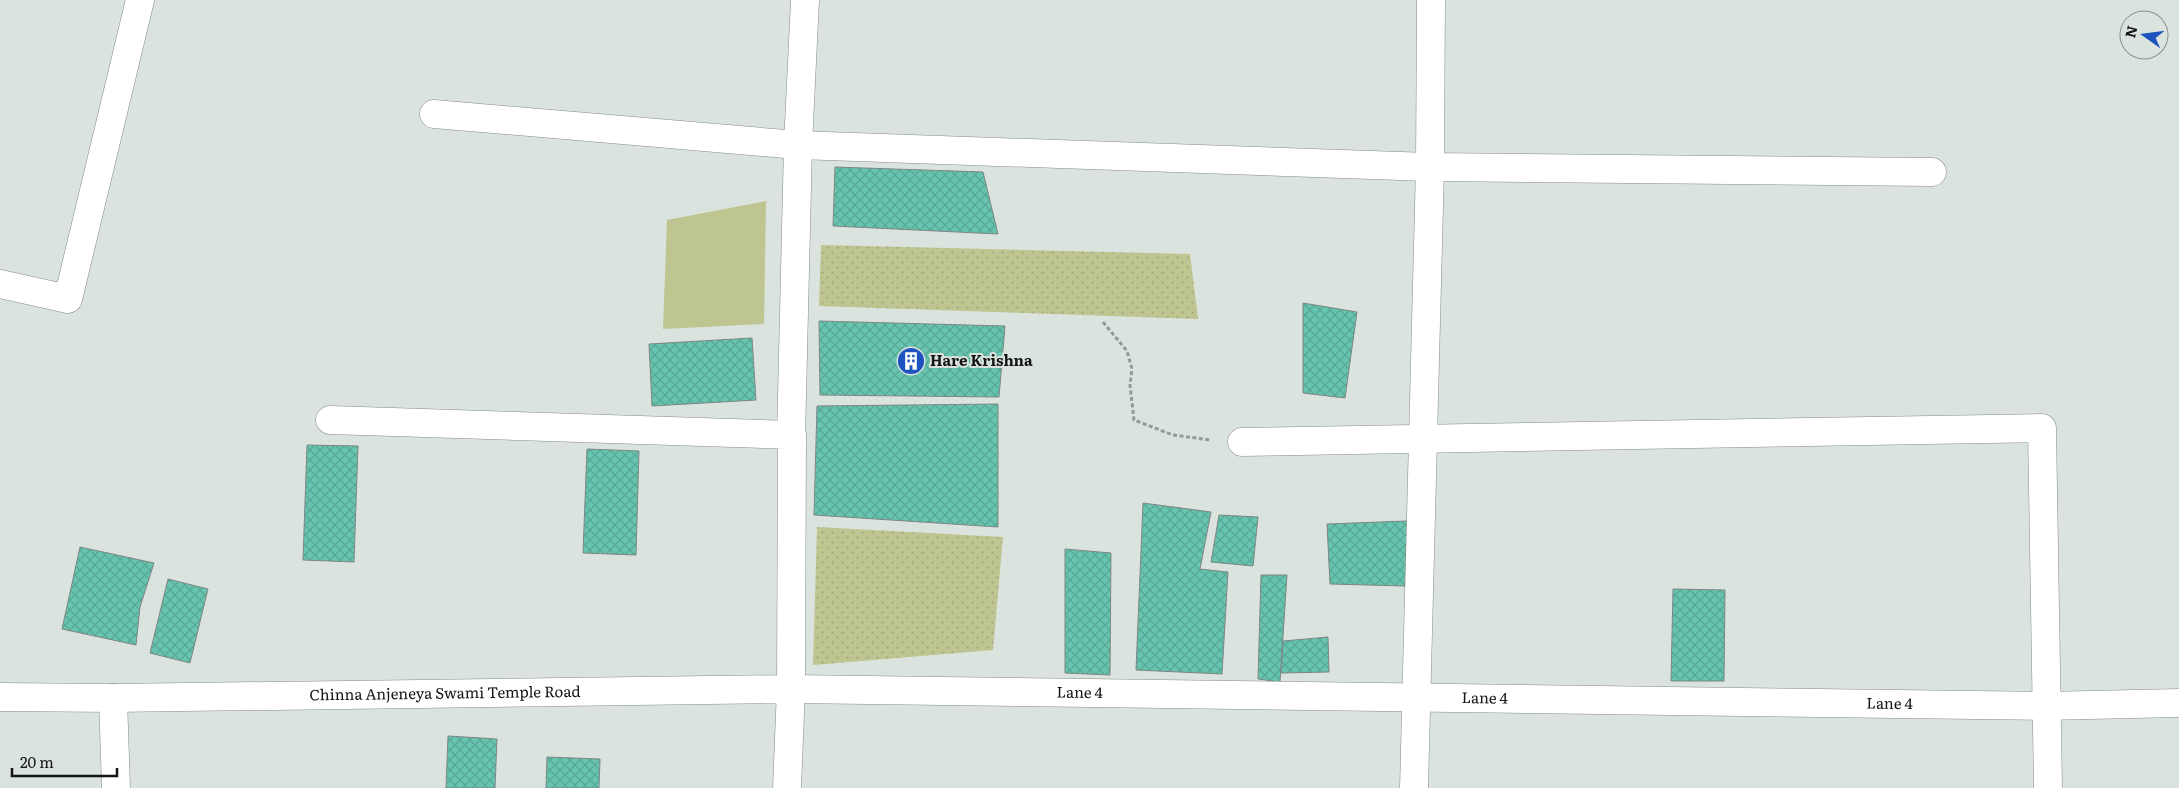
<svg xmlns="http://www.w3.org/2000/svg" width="2179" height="788" font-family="Literata,serif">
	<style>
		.grass { fill: url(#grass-dots) }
		.pitch { fill: #bfc590 }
		.building { fill: url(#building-cross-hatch); stroke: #7d8683 }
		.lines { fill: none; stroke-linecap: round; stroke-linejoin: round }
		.minor-casing { stroke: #858c87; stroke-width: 29 }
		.path { stroke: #939995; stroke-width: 3; stroke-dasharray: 4 2.5; stroke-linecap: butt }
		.minor { stroke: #fff; stroke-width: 28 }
		.labels { text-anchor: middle; stroke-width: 4; stroke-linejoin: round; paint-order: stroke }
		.poi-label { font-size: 15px; font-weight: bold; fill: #131614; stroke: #dbe3de; text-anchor: start }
		.street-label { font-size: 15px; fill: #131614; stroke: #dbe3de }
	</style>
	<defs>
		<pattern id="grass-dots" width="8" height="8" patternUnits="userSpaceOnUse" patternTransform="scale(1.25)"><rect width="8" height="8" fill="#bfc590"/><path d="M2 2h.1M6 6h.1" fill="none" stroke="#a3a87b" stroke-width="1.8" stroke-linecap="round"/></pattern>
		<pattern id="building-cross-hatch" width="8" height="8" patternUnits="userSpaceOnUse" patternTransform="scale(1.25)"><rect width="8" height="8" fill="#66c4af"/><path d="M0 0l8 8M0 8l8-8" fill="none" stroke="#58a896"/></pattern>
	</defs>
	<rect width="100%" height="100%" fill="#dbe3de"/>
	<path class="grass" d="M821,245L1190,254L1198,319L819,306Z
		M817,527L1003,537L993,650L813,665Z"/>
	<path class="pitch" d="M766,201L764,324L663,329L667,220Z"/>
	<path class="building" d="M835,167L983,172L998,234L833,226Z
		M1303,303L1357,312L1345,398L1303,393Z
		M819,321L1005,326L999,397L820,395Z
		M752,338L756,400L652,406L649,344Z
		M998,404V527L814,515L817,406Z
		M307,445L358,446L354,562L303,560Z
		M587,449L639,451L636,555L583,553Z
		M1143,503L1211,512L1200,569L1228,572L1222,674L1136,670Z
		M1219,515L1258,517L1253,566L1211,562Z
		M1407,521L1405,586L1330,584L1327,524Z
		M80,547L154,563L140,607L136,645L62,629Z
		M1065,549L1111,553L1110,675L1065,673Z
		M1261,575H1287L1280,682L1258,679Z
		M168,579L208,589L190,663L150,653Z
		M1673,589L1725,590L1724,681H1671Z
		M1328,637L1329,672L1281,673L1283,641Z
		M448,736L497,739L495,788H446Z
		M547,757L600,759L599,788H546Z"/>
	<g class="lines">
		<defs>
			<g id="minor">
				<path d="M434,114L798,145L1430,167L1932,172"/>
				<path d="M0,284L68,299L140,0"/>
				<path id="s1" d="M330,420L792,435L791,689L2045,706L2179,703"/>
				<path d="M791,438L798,145L805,0"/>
				<path d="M1242,442L2042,428L2048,788"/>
				<path id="s2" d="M0,697L113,698L791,689L787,788"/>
				<path d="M113,698L116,788"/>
				<path d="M1414,788L1430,167L1431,0"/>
			</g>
		</defs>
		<use href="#minor" class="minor-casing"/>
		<path class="path" d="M1103,322L1127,351L1132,369L1130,385L1134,420L1173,435L1211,440"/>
		<use href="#minor" class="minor"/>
	</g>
	<defs>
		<symbol id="building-disc" viewBox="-11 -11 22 22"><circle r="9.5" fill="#1d53bf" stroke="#dbe3de"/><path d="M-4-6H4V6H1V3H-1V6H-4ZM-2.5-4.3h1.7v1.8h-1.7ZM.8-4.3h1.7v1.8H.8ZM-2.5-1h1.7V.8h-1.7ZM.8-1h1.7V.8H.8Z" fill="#fff"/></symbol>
	</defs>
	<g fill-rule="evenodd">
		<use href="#building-disc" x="895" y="345" width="32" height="32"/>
	</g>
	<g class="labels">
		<g class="poi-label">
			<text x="930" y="366">Hare Krishna</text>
		</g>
		<g class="street-label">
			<text dy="5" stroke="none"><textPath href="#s1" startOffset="1005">Lane 4</textPath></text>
			<text dy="5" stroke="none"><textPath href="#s2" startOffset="445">Chinna Anjeneya Swami Temple Road</textPath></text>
			<text dy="5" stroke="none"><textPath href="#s1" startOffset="1410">Lane 4</textPath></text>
			<text dy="5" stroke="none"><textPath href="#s1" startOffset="1815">Lane 4</textPath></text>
		</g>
	</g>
	<g transform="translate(2144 35) rotate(284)"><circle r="24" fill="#dbe3de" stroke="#8b918d"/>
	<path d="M0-4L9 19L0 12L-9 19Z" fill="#1d53bf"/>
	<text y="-8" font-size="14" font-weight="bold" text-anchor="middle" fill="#131614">N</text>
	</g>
	<path d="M12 768v8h105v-8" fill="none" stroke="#131614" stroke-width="2.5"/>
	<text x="20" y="768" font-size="15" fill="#131614" stroke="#dbe3de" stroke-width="4" paint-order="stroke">20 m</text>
</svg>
